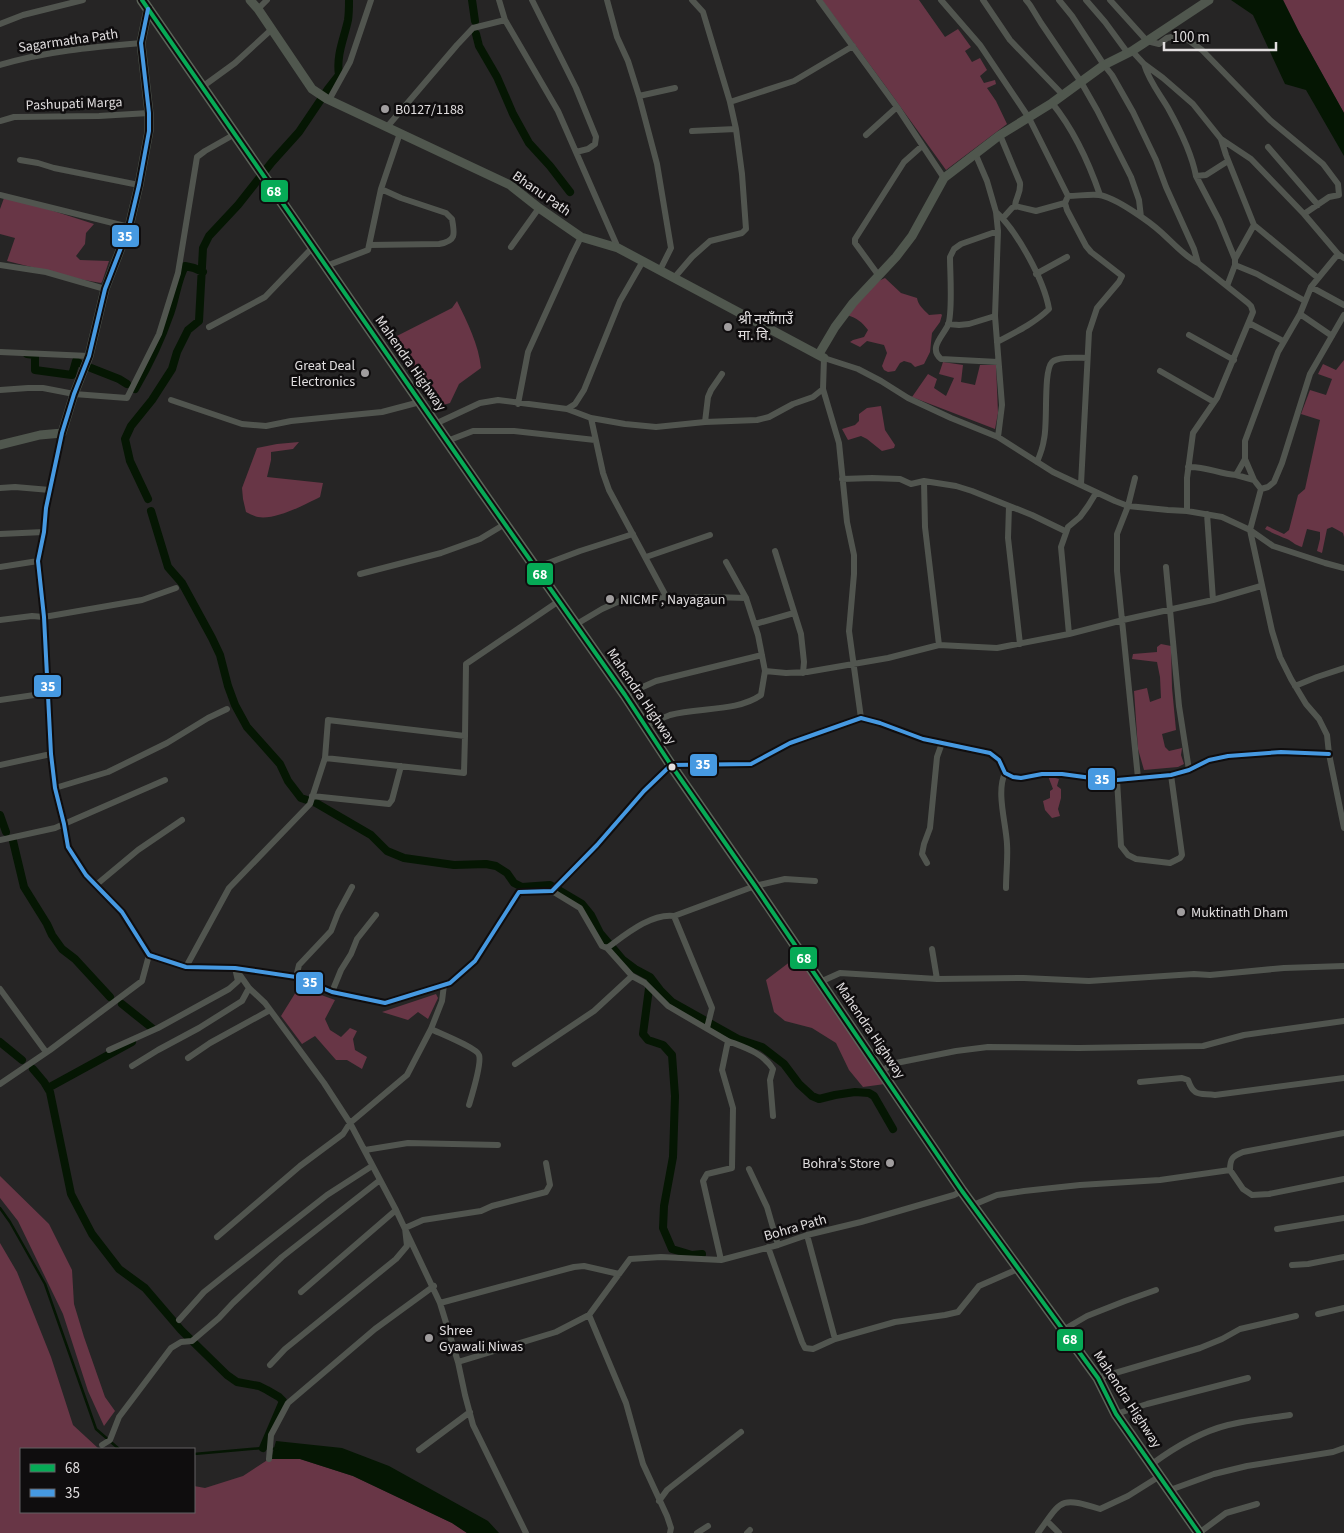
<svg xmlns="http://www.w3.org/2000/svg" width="1344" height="1533" font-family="'Source Sans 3','Noto Sans Devanagari',sans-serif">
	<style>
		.green { fill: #683646 }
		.water { fill: #051603 }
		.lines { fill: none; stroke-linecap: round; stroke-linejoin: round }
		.stream { stroke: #051603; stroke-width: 2.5 }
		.canal { stroke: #051603; stroke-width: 8 }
		.street { stroke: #51554f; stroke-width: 6 }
		.secondary { stroke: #50574e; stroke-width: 9 }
		.highway { stroke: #5c6459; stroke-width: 11 }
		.bus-1-casing { stroke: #0f0d0e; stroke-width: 8 }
		.bus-2-casing { stroke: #0f0d0e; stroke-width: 8 }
		.bus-1 { stroke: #06aa56; stroke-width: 4 }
		.bus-2 { stroke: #4699e1; stroke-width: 4 }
		.poi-dot { fill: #a09d9e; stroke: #0f0d0e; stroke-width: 2 }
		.bus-dot { fill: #e1dedf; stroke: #0f0d0e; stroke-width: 2 }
		.labels { text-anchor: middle; stroke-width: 5; stroke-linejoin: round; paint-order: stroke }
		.street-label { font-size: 14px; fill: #e1dedf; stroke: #0f0d0e }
		.poi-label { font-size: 14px; fill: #e1dedf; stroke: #0f0d0e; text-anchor: start }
		.line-badge { stroke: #0f0d0e; stroke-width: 2 }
		.badge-label { font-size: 14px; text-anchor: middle; font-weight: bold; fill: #fff }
	</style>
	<rect width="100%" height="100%" fill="#262525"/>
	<path class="green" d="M822,0H919L945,37L958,29L971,47L965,51L972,62L980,58L987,70L980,76L984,83L995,80L996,84L987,88L996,101L1007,124L946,170L884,84Z
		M1283,0H1344V113L1299,32Z
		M4,198L38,206L94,224L86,233L85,244L76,256L80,260L109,261L102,282L101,283L84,280L7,261L15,238L0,234V209Z
		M885,278L901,293L917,298C918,305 924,310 929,315L941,314L942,315L940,322L932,333L930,352L924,364L915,367L911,363L904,361L900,363L895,371L888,372L884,370L882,366L887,353L884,345L867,341L860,347L850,342L853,340L864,337L868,330C862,322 857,318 847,315L874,283Z
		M457,301C467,322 479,345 481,368L459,384L450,403L434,408L389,340L452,308Z
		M1344,360V537L1343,533L1332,527L1327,529L1322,553L1317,551L1320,539V532L1307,529L1302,547C1295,545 1293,542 1287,539C1280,536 1272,533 1265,529L1267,526L1284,534L1289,530L1298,495L1305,489L1320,420L1301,414L1310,390L1326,395L1332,379L1318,374L1323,364L1336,370Z
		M943,362L963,365L961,382L975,385L980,365H996L998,413L995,429L912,397L928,374L937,379L934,388L946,396L954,378L939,374Z
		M881,406L885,430L895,445L894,448L882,451L867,439L861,436L848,440L842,429L855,425L859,421V414L867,408Z
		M299,442L293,449L271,452V460L267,477L323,483L320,497C304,505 276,520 258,517C254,516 250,514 246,512L243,499L242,488L257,448L277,444Z
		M1161,644L1171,646L1172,688L1176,730L1162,734L1165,747L1169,751L1182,748L1181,755L1184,764L1178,767L1144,770L1138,749L1134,691L1147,688L1150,702L1161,698L1160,677L1157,662L1132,659L1133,654L1157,652V647Z
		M1048,776L1059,779L1057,786L1061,789V798L1058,809L1060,816L1052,818L1045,810L1043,801L1050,798V791L1053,789Z
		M795,958L816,980L885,1084L863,1087L849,1070L836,1043L812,1028L785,1021L774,1012L766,980Z
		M299,987L335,1000L325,1019L330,1030L341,1037L350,1028L357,1031L353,1039L355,1050L367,1057L362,1069L347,1060H336L315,1036L302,1044L281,1016Z
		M436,994L438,998L428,1019L418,1012L408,1020L382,1012Z
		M0,1176L49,1224L72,1270L74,1304L84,1337L105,1397L115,1411L104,1426L88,1391L63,1314L18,1221L0,1198Z
		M0,1243L17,1272L51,1357L73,1425L99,1449H21V1512H194V1486L205,1488L243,1476L269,1459H300L353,1476L452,1523L467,1533H0Z"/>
	<path class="water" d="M1231,0H1283L1299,32L1344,113V156L1306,90L1285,84L1253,15Z
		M276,1441L342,1448L389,1466L488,1521L499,1533H467L452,1523L353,1476L300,1459H271Z"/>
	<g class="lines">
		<path class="stream" d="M0,1208L10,1222L45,1284L96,1429L119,1449
			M194,1454L263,1448L277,1449"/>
		<path class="canal" d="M472,0L475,21
			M476,34L479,46L497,77L513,114L529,143L550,166L570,192
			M27,354L35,355V370L72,375L76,361L79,363
			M91,368L119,379L127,384
			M135,389C149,365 161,340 170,314C176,298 177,281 185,266L194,268L203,272
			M148,499L130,461L125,439L131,426L152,400L172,369L177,352L188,330L199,321L203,248L209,236L238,205L272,162L299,132L328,89L339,75C336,55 344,39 348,20C349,14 349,7 349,0
			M151,511L168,567L182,583L212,638L220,655L228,686L235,705L247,727L280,764L288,781L301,798L316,803L371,835L387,851L404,858L454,865L486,864L496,866L507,873L514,883L522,887L550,885L582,904L591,915L600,933L623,960L635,969L650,977L660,990L672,1002L738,1039L762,1047L784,1064L799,1084L812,1096L819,1099L835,1095L855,1092L869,1093L874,1096L893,1129
			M0,815L6,832
			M13,841L24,887L47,924L52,935L62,949L75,959L110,997
			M650,981L643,1034L648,1040L663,1045L672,1055L675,1096L673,1157L664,1206L663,1228L672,1249L692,1255L702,1254
			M122,1004L152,1028
			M0,1042L22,1060
			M33,1069L44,1082L50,1092L71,1194L92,1234L119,1269L145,1288L181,1330L227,1375L237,1382L259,1386L267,1390L279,1397L283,1401L263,1448
			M48,1088L132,1042"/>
		<path class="street" d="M499,0L505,20L558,111L618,248
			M532,0L576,88L596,137L595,144L588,149L576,152
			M607,0L617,37L628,61L639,96L657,164L671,248L660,270
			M819,0L897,107L944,178
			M941,0L980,45L1029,118L1068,196L1065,203L1067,210L1086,246L1091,252L1122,276L1119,282L1097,308L1089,332L1081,484
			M983,0L1010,40L1063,95
			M1026,0L1030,5L1041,23L1081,82L1097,110L1131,177L1139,200L1141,217
			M1059,0L1072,16L1104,65L1112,75L1133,112L1156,160L1166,187L1194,249L1198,263L1248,303L1251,306L1253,312L1217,398L1193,433L1187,478V511
			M1086,0L1105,22L1127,52
			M1110,0L1147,41L1159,44L1167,38L1176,36L1184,37L1202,50L1270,120L1323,164L1338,184L1339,195L1329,197L1304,214
			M258,9L267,0
			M0,24L23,15L83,0
			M1132,51L1144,64L1163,78L1193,104L1221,139L1251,159L1304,214L1338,254L1344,258
			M1144,64C1149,81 1159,93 1168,108C1178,126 1192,155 1196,176L1206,175L1228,161
			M0,65C45,51 94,47 141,43
			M202,87L235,63L272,29
			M639,96L675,88
			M329,100L350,62L371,0
			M730,102L794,81L853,46
			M1052,103C1074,130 1089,163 1100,195
			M0,121L14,117L99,116L149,113
			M387,127L457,45L473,28L505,20
			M692,131L736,129
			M866,135L897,107
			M1000,135L1020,183C1021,194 1016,196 1015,206
			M1221,139L1226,155L1254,225L1235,259
			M1268,147L1318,205
			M975,153L987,181L996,212L998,231L995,316L1002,405L998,437
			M20,160L38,163L54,168L139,185
			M1196,176L1219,220L1235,259V265L1257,274L1305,301
			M0,195L129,227
			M1068,196C1078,196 1089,194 1099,195C1115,197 1150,222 1162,233C1173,243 1184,256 1198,263
			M996,212C1017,231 1044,280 1049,309C1035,323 1014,333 997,342
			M1003,218L1012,208L1015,206L1036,211L1065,203
			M1254,225L1318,278
			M998,231L961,244L954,249L950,257C950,272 953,313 948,325C943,336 928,348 941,359L998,362
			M369,245L439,244C456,241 455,235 452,219L446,213L401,198L381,189
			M511,247L539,208
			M0,265L46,272L105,289
			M326,266L368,250L381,189L400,133
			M1036,274L1067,257
			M879,276L855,243V239L904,162L922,146
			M674,278L692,257L710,241L742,233L746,229L742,174L736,129L730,102L703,12L692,0
			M1227,286L1235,265
			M1311,287L1338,254
			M1300,314L1332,336
			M1344,315L1310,374L1282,463L1274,482L1268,487L1261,489L1250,530L1272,631L1280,657L1291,679L1306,704L1319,719L1327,735L1329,754L1344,828
			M1249,323L1283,341
			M948,324L959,325L969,324L995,316
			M209,327L265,297L313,247
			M1189,335L1234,360
			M0,352L89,356
			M1160,371L1214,402
			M0,390L28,388H43L74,394L127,398L159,334L178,273L197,157L205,151L235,134
			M171,400L242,424L266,426L291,421L382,412L420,402
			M518,404L528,352L572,255L581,237
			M567,409L591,418L603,473L609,490L667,598
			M591,418L625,424L656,427L705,422L757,420L769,417L793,404L813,397L823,389
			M705,422L708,397L711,390L722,374
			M435,424L480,403L498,400L567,409L575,404L584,390L620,301L643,261
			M62,433L46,508L44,532L38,561L44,617L51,754L55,788L64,824L68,847L86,875L122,912L149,955L186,967L235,968L296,977L332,992L385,1003L450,983L475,961L519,892L552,891L597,845L644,791L671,765L751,764L790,743L861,718L880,723L923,739L990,753L999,760L1005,773L1013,777L1021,778L1042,774H1062L1099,779L1117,780L1171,775L1189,770L1209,760L1228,756L1281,752L1329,754
			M447,441L473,431H514L595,440
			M1037,462C1040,455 1043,447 1044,439C1048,423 1043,371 1052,362C1058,356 1079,358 1087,358
			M1188,467C1205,466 1219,474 1236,475L1245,459
			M1236,475L1254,480
			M1135,478L1128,506L1117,534V571L1138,778
			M842,479L872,478L900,479L911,484L924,481L956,486L972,491L1032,515L1065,531
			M924,481L925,527L939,645
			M0,488L15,487L50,490
			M1261,489L1254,480L1245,459V441L1278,352L1300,314L1311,287L1344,305
			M1009,506L1008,538L1020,644
			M1207,514L1213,600
			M0,534L44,532
			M775,551L801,634L804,662L803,673
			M646,557L710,535
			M0,567L38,561
			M1166,567L1179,706L1189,770
			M535,568L580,551L633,534
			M360,574L441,553L480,539L505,524
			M0,620L32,616L44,617L142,600L176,588
			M755,624L794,613
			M575,625L602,609L624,599L712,597L746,598
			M1069,634L1061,547L1068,527L1080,517L1088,506L1096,493
			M765,671L786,673L807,672L888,658L939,645L997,648L1069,634L1123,620L1213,600L1261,586
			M1295,686L1317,677L1344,668
			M625,695L656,681L762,655
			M0,700L48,693
			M861,718L849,631L854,574V555L847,522L839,443L823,389L824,358L858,369L881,381L908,398L951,418L998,437L1053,472L1115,501L1128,506L1168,510L1187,511L1222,517L1250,530L1273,546L1325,563L1344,568
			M645,726C653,723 662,718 670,715C698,707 737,712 761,695L765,671L758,635L746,598L726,562
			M325,758L464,773L465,736
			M0,765L51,754
			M1005,773C996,792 1006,823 1007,844C1008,859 1006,873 1006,888
			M1117,780L1121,846L1128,855L1136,859L1170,863L1180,858L1182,855L1171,775
			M55,788L108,772L167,743L208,718L227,709
			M312,796L389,804L392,800L401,766
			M0,840L55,828L64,824L165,780
			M927,863L922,854L924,844L930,828L937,757L942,743
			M96,885L138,850L182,820
			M552,891L580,908L602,946L607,948L632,976L645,983L668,1006L728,1041L722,1070L733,1108L732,1168L707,1174L703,1181L721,1260
			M674,916L712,1008L707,1028
			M607,948C625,935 651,913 674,916L755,886L785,879L815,881
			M932,949L937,979
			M186,967L229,888L310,804L325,758L328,720L465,736L466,664L559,601
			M296,977L299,965L331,931L338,913L352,887
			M820,982L840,973L937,979L1024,978L1089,981L1194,974L1210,975L1284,968L1344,966
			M0,989L46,1052
			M332,992L341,970L351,954L357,939L376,915
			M431,1029C439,1033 477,1048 479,1055C482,1063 472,1095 469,1105
			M728,1041C746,1048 763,1053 773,1069L770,1080L773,1116
			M109,1050L158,1028L229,989L238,981L235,968L249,988L265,1003L324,1083L350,1123L396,1210L440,1303L458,1362L465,1395L473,1425L526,1533
			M188,1058L210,1043L270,1010
			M515,1064L594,1011L632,976
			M132,1066L158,1050L199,1028L242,1001L249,988
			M881,1071L896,1063L956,1051L988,1047L1079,1048L1203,1046L1244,1035L1344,1021
			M1140,1082L1182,1078L1188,1080C1194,1097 1199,1093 1215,1095L1344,1078
			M0,1084L50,1050L142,981L149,955
			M365,1150L408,1143L498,1145
			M749,1169L767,1207L778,1245
			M1230,1170C1230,1158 1233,1156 1243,1152L1344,1133
			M973,1205L997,1195L1024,1191L1080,1185L1160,1180L1230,1170L1243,1189L1252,1195L1269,1194L1344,1179
			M1277,1229L1344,1218
			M807,1235L835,1339
			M217,1237L300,1166L343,1134L350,1123L407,1075L431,1029L442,1001L444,985
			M768,1247L802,1342L805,1348L813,1349L835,1339L895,1322L945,1315L958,1312L979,1286L1018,1269
			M1292,1265L1308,1264L1344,1257
			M301,1292L396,1210
			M440,1303L574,1267L584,1266L619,1274
			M1318,1314L1344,1308
			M589,1315L626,1403L643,1464L667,1516L671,1528L670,1533
			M179,1320L204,1292L224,1276L327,1195L372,1166
			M1063,1330L1087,1316L1125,1301L1156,1290
			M458,1362L556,1332L589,1315L630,1259L661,1257L721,1260L778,1245L807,1235L861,1222L954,1195L962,1191
			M270,1365L285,1349L396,1259L407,1246L405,1228L423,1220L481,1211L492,1206L546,1192L550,1185L546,1163
			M1098,1378L1200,1348L1222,1339L1240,1329L1296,1316
			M1116,1414L1147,1404L1248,1378
			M102,1445L110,1440L119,1417L171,1348L181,1342L192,1341L219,1318L233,1303L282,1257L380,1180
			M419,1450L470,1412
			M269,1459L271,1435L288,1403L375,1329L434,1286
			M1152,1464C1175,1447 1200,1432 1228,1425C1248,1420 1270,1418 1290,1415
			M1170,1490L1214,1474L1247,1466L1333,1452L1344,1448
			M659,1501L667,1490L741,1432
			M1047,1521L1059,1533
			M697,1533L708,1526
			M747,1533L750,1530
			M1038,1533C1062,1500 1059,1496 1100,1509L1128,1496L1160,1476
			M1199,1533L1226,1513L1257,1504"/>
		<path class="secondary" d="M250,0L258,9L312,89L327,99L510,185L539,208L581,237L618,248L824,358
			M819,354L835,327L853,303L896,257L912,236L944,178L1000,135L1052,103L1104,65L1132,51L1209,0
			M0,445L40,435L62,433L74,394L89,356L105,289L129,227L139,185L149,131V113L141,43L148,9"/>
		<path class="highway" d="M142,0L481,490L625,695L671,765L755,886L962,1191L1098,1378L1116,1414L1199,1533"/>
		<defs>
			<path id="bus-1" d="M142,0L481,490L625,695L671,765L755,886L962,1191L1098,1378L1116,1414L1199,1533"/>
			<path id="bus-2" d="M148,9L141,43L149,113V131L139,185L129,227L105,289L89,356L74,394L62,433L46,508L44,532L38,561L44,617L51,754L55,788L64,824L68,847L86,875L122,912L149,955L186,967L235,968L296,977L332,992L385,1003L450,983L475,961L519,892L552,891L597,845L644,791L671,765L751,764L790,743L861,718L880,723L923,739L990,753L999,760L1005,773L1013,777L1021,778L1042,774H1062L1099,779L1117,780L1171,775L1189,770L1209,760L1228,756L1281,752L1329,754"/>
		</defs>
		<use href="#bus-1" class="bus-1-casing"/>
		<use href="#bus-2" class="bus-2-casing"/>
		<use href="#bus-1" class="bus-1"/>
		<use href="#bus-2" class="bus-2"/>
	</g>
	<g class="poi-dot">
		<circle cx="385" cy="109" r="5"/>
		<circle cx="728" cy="327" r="5"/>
		<circle cx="365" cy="373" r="5"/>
		<circle cx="610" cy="599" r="5"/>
		<circle cx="1181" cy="912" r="5"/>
		<circle cx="890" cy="1163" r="5"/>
		<circle cx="429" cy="1338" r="5"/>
	</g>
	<circle class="bus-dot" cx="672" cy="767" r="4.5"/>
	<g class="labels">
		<g class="street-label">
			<text transform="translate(68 40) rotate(-8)" y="5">Sagarmatha Path</text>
			<text transform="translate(74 103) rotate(-2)" y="5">Pashupati Marga</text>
			<text transform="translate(542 193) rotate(35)" y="5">Bhanu Path</text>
			<text transform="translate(411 363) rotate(55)" y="5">Mahendra Highway</text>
			<text transform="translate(642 696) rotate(56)" y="5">Mahendra Highway</text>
			<text transform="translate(871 1030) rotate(56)" y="5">Mahendra Highway</text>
			<text transform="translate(795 1227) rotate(-16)" y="5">Bohra Path</text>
			<text transform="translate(1128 1399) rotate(57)" y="5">Mahendra Highway</text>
		</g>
		<g class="poi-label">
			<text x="395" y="114">B0127/1188</text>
			<text x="738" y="324">श्री नयाँगाउँ<tspan x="738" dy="16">मा. वि.</tspan></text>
			<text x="355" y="370" text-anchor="end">Great Deal<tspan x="355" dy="16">Electronics</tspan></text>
			<text x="620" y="604">NICMF , Nayagaun</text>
			<text x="1191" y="917">Muktinath Dham</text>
			<text x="880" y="1168" text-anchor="end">Bohra's Store</text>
			<text x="439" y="1335">Shree<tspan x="439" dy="16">Gyawali Niwas</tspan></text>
		</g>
	</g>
	<g class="line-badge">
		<rect x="260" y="179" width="29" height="24" rx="5" fill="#06aa56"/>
		<rect x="111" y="224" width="29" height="24" rx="5" fill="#4699e1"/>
		<rect x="526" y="562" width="28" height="24" rx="5" fill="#06aa56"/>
		<rect x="33" y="674" width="29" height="24" rx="5" fill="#4699e1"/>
		<rect x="689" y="753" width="29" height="24" rx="5" fill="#4699e1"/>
		<rect x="1087" y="767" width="29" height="24" rx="5" fill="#4699e1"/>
		<rect x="789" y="946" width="29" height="24" rx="5" fill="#06aa56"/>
		<rect x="295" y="971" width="29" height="24" rx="5" fill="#4699e1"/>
		<rect x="1056" y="1328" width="28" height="24" rx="5" fill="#06aa56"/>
	</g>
	<g class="badge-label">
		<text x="274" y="196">68</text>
		<text x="125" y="241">35</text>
		<text x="540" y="579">68</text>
		<text x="48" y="691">35</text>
		<text x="703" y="769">35</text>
		<text x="1102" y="784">35</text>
		<text x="804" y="963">68</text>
		<text x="310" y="987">35</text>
		<text x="1070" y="1344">68</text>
	</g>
	<rect x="20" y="1448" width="175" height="65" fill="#0f0d0e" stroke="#636162"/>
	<rect x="30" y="1464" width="25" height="8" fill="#06aa56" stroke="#636162"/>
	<text x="65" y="1473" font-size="15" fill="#e1dedf">68</text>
	<rect x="30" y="1489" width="25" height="8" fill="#4699e1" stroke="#636162"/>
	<text x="65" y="1498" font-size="15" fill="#e1dedf">35</text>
	<path d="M1164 42v8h112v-8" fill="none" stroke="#e1dedf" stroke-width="2.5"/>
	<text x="1172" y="42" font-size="15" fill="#e1dedf" stroke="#0f0d0e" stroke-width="4" paint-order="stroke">100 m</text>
</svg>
